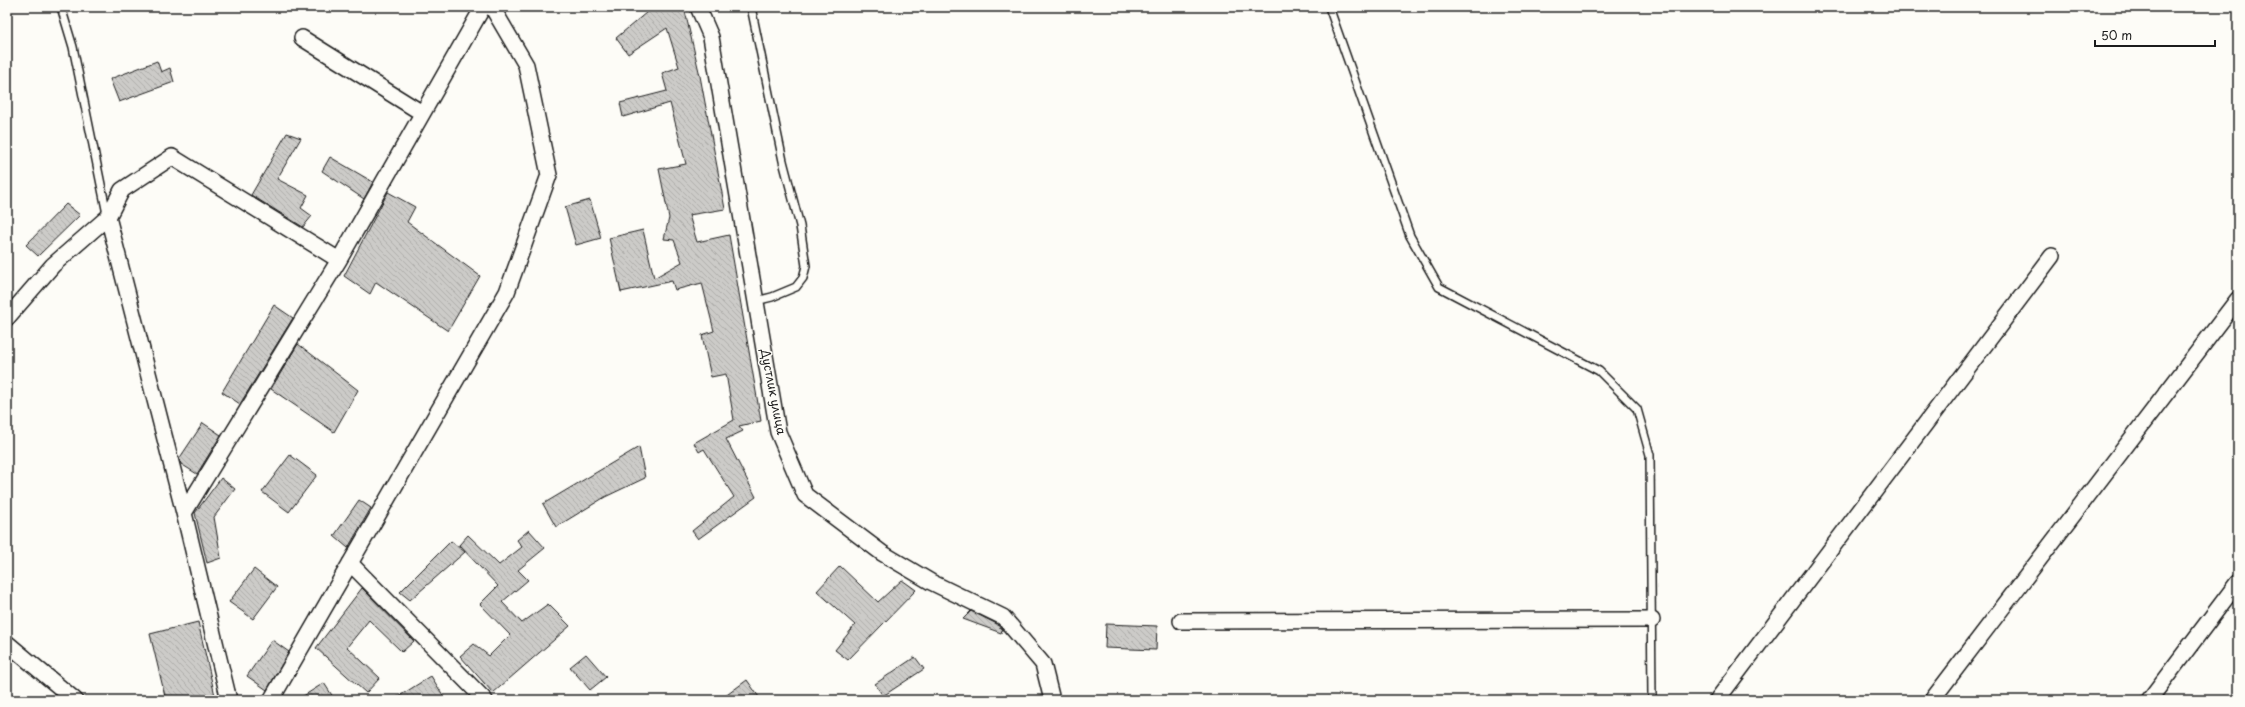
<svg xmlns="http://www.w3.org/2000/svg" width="2245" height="707" font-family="'Playpen Sans',sans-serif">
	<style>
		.building { fill: url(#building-back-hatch); stroke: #1c1c1c }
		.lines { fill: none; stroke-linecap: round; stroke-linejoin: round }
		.service-casing { stroke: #1c1c1c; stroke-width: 10 }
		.minor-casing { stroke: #1c1c1c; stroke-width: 18 }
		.service { stroke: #fdfcf7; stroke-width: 7 }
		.minor { stroke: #fdfcf7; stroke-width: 15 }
		.labels { text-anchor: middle; stroke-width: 3; stroke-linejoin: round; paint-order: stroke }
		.street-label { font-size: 12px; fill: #1c1c1c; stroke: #fdfcf7 }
	</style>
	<defs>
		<pattern id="building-back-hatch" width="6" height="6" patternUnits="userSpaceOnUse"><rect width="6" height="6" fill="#cccbc8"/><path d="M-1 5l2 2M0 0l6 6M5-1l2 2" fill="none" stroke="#afaeab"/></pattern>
	</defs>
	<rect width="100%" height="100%" fill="#fdfcf7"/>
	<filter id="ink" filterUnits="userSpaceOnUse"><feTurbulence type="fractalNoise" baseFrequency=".025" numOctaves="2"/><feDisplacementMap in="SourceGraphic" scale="8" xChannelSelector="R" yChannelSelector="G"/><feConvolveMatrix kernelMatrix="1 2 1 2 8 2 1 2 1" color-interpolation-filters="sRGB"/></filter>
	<g filter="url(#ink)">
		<path class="building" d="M653,7H684L700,76L725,209L689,215L697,242L729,235L761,421L739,426L743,431L726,439L756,497L698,539L692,531L734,497L704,449L699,452L694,443L734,420L726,374L711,377L702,335L714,331L702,283L675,290L672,281L621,292L609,238L643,230L654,278L682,262L674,240L664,239L669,218L659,169L686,164L670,103L623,117L620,103L667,91L662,73L679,67L667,28L628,54L616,38Z
			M157,61L161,72L170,68L174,82L119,102L110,79Z
			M287,133L301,138L277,179L308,195L301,208L312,216L303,227L251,195Z
			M330,157L373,182L364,199L322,171Z
			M388,192L415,207L407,222L480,276L448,331L376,282L370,294L344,276Z
			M590,200L601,238L576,245L565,207Z
			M66,204L80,215L38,256L26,245Z
			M274,305L293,318L240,404L222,392Z
			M298,344L358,390L334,432L271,389Z
			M203,423L221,435L197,474L181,464L179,459Z
			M639,447L645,478L605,497L556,527L543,504Z
			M290,455L317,475L289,512L262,492Z
			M221,478L235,489L214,517L221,558L207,563L195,513Z
			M359,500L371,508L348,548L334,536Z
			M529,530L545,548L518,570L528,580L502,602L522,623L548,604L570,626L493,693L460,656L474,644L489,656L510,635L480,604L498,586L459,545L468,535L499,565L522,547L517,540Z
			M451,541L465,552L410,600L400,592Z
			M840,566L878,602L902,580L916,590L848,660L835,650L855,625L817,591Z
			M254,569L277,587L253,619L229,602Z
			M362,588L414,641L402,652L369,620L347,647L380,678L366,693L316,648Z
			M971,611L997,624L1002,630L1001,633L963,619Z
			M198,622L216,700H166L150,634Z
			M1106,624L1157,626L1156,650L1105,648Z
			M272,640L289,652L267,690L247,676Z
			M586,654L606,677L590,690L570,667Z
			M915,657L924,669L883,696L875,684Z
			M431,676L446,700H393Z
			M747,680L761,700H720Z
			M324,683L335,700H297Z"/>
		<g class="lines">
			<defs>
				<path id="service" d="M61,7L73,47L107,214
					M751,7L783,161L800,226L806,266L803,278L796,287L772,297L756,301
					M1329,7L1410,236L1439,287L1599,371L1637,409L1650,455L1652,700"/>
				<path id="minor" d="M698,7L711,37L778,432L805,495L882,553L931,582L1003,617L1043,664L1052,700
					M302,38L422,113
					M108,217L122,190L172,157L339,260L184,513
					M339,260L483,7
					M7,318L53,265L108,217L184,513L229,700
					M350,563L485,700
					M1181,621L1652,620
					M7,643L75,700
					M271,700L507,292L549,175L526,65L492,7
					M1717,700L2052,256
					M1932,700L2238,299
					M2149,700L2238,582"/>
			</defs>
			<use href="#service" class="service-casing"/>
			<use href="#minor" class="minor-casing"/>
			<use href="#service" class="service"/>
			<use href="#minor" class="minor"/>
		</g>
	</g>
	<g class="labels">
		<g class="street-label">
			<text transform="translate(773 392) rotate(79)" y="4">Дустлик улица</text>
		</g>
	</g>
	<rect width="2245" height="707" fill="none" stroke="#fdfcf7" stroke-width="24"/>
	<rect x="12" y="12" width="2221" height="683" fill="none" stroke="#1c1c1c" stroke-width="1.5" filter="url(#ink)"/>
	<path d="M2095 40v6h120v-6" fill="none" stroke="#1c1c1c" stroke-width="2"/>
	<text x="2101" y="40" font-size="12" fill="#1c1c1c" stroke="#fdfcf7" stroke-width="3" paint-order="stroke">50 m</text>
</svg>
